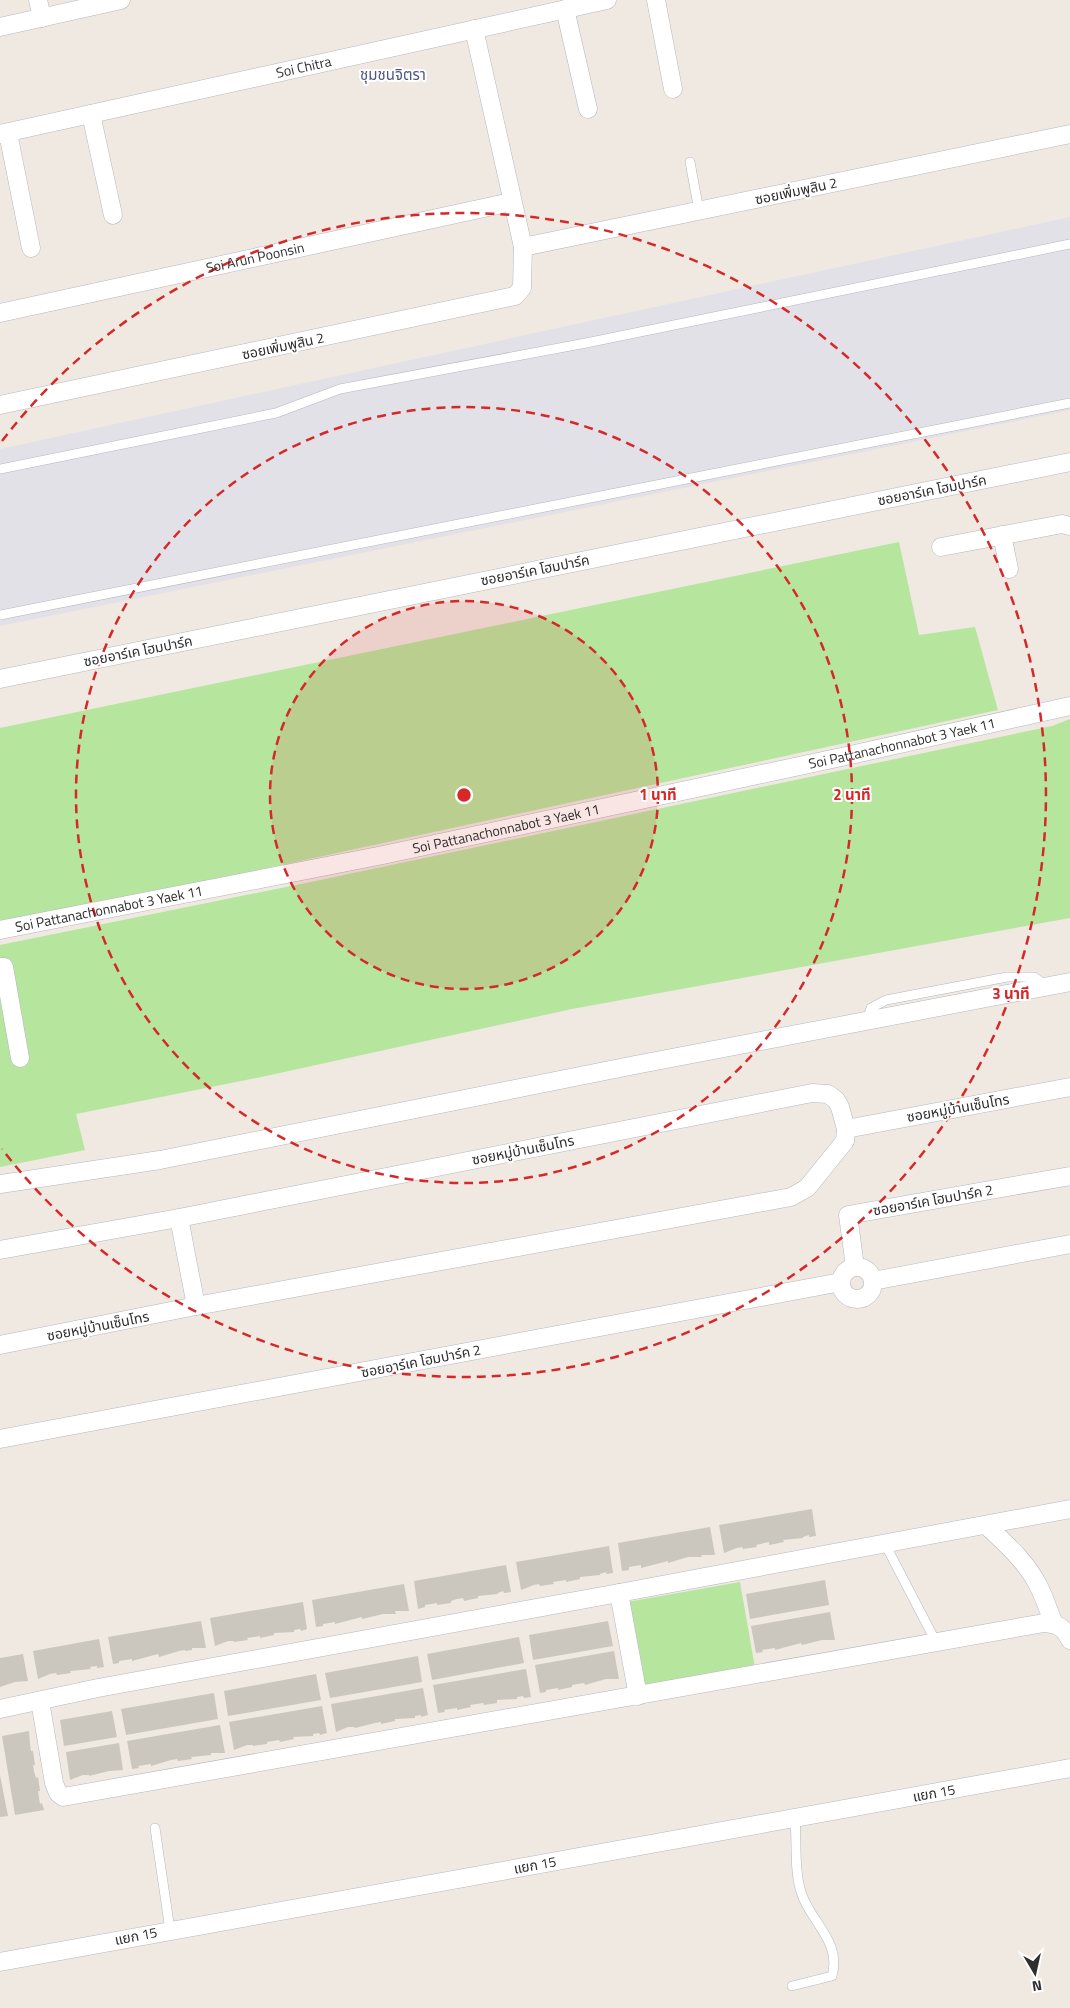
<svg xmlns="http://www.w3.org/2000/svg" width="1070" height="2008" font-family="'Titillium Web','Noto Sans Thai',sans-serif">
	<style>
		.industrial { fill: #e3e1e8 }
		.green { fill: #b6e59e }
		.building { fill: #cbc7bf }
		.lines { fill: none; stroke-linecap: round; stroke-linejoin: round }
		.service-casing { stroke: #b4b7c1; stroke-width: 10 }
		.minor-casing { stroke: #b4b7c1; stroke-width: 19 }
		.service { stroke: #fff; stroke-width: 9 }
		.minor { stroke: #fff; stroke-width: 18 }
		.ring { fill: none; stroke: #d62828; stroke-width: 2.5; stroke-dasharray: 9 6 }
		.labels { text-anchor: middle; stroke-width: 4; stroke-linejoin: round; paint-order: stroke }
		.street-label { font-size: 14px; fill: #2e2e2e; stroke: #fff }
		.neighbourhood-label { font-size: 15px; fill: #4d5680; stroke: #fff }
		.centre { fill: #d62828; stroke: #fff; stroke-width: 2.5 }
		.ring-label { font-size: 15px; text-anchor: middle; font-weight: bold; fill: #d62828; stroke: #fff; stroke-width: 4; stroke-linejoin: round; paint-order: stroke }
	</style>
	<rect width="100%" height="100%" fill="#efe9e1"/>
	<path class="industrial" d="M1070,217V410L0,626V449Z"/>
	<path class="green" d="M899,542L919,635L975,627L998,710L0,926V728Z
		M1070,719V918L572,1009L266,1076L76,1114L85,1150L0,1167V945L301,884L1052,726Z
		M740,1582L755,1668L642,1688L627,1602Z"/>
	<path class="building" d="M812,1509L816,1536L809,1537V1535L803,1537V1538L783,1540L784,1542L769,1545V1542L756,1545L757,1547L743,1549L742,1547L737,1548L724,1553L719,1525Z
		M710,1527L715,1555H701L702,1557H688L668,1563V1561L641,1568V1565L629,1567V1570L622,1571L618,1543Z
		M609,1546L613,1573L606,1574V1572L600,1574V1575L580,1577V1579L566,1582V1580L553,1582L554,1584L540,1586L539,1584L534,1585L521,1590L516,1562Z
		M506,1565L511,1592L504,1593L503,1591L498,1593V1594L478,1596V1598L464,1601L463,1598L457,1599L451,1601V1603L437,1605V1603L425,1605V1607L418,1609L414,1581Z
		M825,1580L829,1605L750,1619L746,1594Z
		M404,1584L409,1611H395L396,1614H383L362,1619V1617L335,1624V1622L323,1624V1626L316,1627L312,1600Z
		M303,1602L307,1629L301,1631L300,1629L294,1630V1632L274,1633V1635L260,1638V1636L254,1637L247,1638L248,1640L234,1642V1641H228L215,1646L210,1618Z
		M830,1612L835,1640H822L802,1645L801,1643L775,1650V1648L762,1650L763,1652L756,1653L751,1626Z
		M201,1621L206,1648H192V1650L185,1651V1650L179,1651L159,1657L158,1654L132,1661V1659L119,1661V1663L113,1664L108,1637Z
		M608,1621L613,1646L533,1660L529,1635Z
		M519,1637L524,1663L432,1680L427,1654Z
		M99,1639L104,1667L97,1668V1666L90,1667L91,1669L70,1671L71,1673L57,1675L56,1673L50,1674L38,1679L33,1651Z
		M614,1651L619,1679H606L585,1685L584,1683L572,1685V1687L558,1690V1688L546,1690V1692L540,1693L535,1665Z
		M23,1654L28,1681L15,1682L0,1687V1658Z
		M418,1656L422,1682L330,1698L325,1673Z
		M526,1669L531,1697L524,1698L523,1696L517,1697V1699L497,1700V1703L484,1705L483,1703L477,1704L470,1705L471,1707L457,1710V1708L444,1710L445,1712L438,1713L433,1685Z
		M316,1674L321,1700L228,1716L224,1691Z
		M423,1688L428,1715L421,1717V1715L415,1716V1718L395,1719V1721L381,1724V1722L375,1723L355,1728L354,1727H348L336,1732L331,1704Z
		M214,1693L218,1719L126,1735L121,1709Z
		M322,1706L327,1733L320,1735L319,1733L313,1734V1736L293,1737L294,1739L280,1742L279,1740L267,1742V1744L253,1746V1745H247L234,1750L229,1722Z
		M112,1711L117,1737L64,1746L60,1720Z
		M220,1725L225,1753H211V1755L191,1757L192,1759L178,1761L177,1759L171,1760L151,1766V1764L138,1766L139,1768L132,1769L127,1741Z
		M29,1731L30,1744L31,1751H33L35,1765H33L34,1771L36,1778L38,1777L40,1791H38L40,1804L42,1803L44,1810L15,1815L2,1736Z
		M119,1743L123,1770L109,1771L89,1776V1775H83L70,1780L66,1752Z
		M0,1775L8,1816L0,1817Z"/>
	<g class="lines">
		<defs>
			<path id="service" d="M690,162L699,211
				M0,469L276,413L340,389L586,343L1070,244
				M0,615L1070,403
				M867,1021L871,1008L886,1000L902,997L1007,977H1034L1047,986
				M885,1544L936,1642
				M155,1828L170,1930
				M792,1986L832,1976C842,1941 810,1922 801,1892C794,1869 797,1842 795,1818"/>
			<g id="minor">
				<path d="M38,0L42,18"/>
				<path d="M656,0L673,89"/>
				<path d="M565,9L588,109"/>
				<path d="M0,27L121,0"/>
				<path d="M91,114L113,215"/>
				<path d="M8,133L31,248"/>
				<path id="s1" d="M0,134L607,0"/>
				<path d="M523,247L1070,134"/>
				<path id="s2" d="M0,313L511,202"/>
				<path d="M0,405L515,296L522,288L523,247L474,29"/>
				<path d="M1002,535L1009,569"/>
				<path d="M941,547L1062,524L1070,526"/>
				<path d="M0,679L1070,462"/>
				<path id="s3" d="M0,930L383,855L846,756L1070,706"/>
				<path d="M0,967H4L20,1058"/>
				<path d="M846,1129L1070,1087"/>
				<path d="M0,1184L160,1160L635,1065L1070,982"/>
				<path d="M179,1218L196,1306"/>
				<path d="M0,1250L179,1218L812,1093L828,1094L836,1100L840,1107L846,1129L845,1141L807,1188L791,1197L196,1306L0,1345"/>
				<path d="M855,1267L848,1215L1070,1176"/>
				<circle cx="857" cy="1283" r="16"/>
				<path d="M873,1281L1070,1244"/>
				<path d="M0,1439L841,1282"/>
				<path d="M986,1525C1005,1543 1027,1562 1039,1587C1045,1599 1049,1612 1054,1624"/>
				<path d="M619,1593L638,1696"/>
				<path d="M40,1701L54,1783L58,1793L63,1797L1044,1623C1058,1624 1064,1627 1070,1640"/>
				<path d="M0,1709L98,1688L619,1593L1070,1509"/>
				<path d="M0,1962L1070,1768"/>
			</g>
		</defs>
		<use href="#service" class="service-casing"/>
		<use href="#minor" class="minor-casing"/>
		<use href="#service" class="service"/>
		<use href="#minor" class="minor"/>
	</g>
	<circle cx="464" cy="795" r="194" fill="#d62828" fill-opacity=".12"/>
	<g class="ring">
		<circle cx="464" cy="795" r="194"/>
		<circle cx="464" cy="795" r="388"/>
		<path d="M2 441A582 582 0 1 1 2 1149"/>
	</g>
	<g class="labels">
		<g class="street-label">
			<text dy="5" stroke="none"><textPath href="#s1" startOffset="311">Soi Chitra</textPath></text>
			<text transform="translate(796 191) rotate(-12)" y="5">ซอยเพิ่มพูสิน 2</text>
			<text dy="5" stroke="none"><textPath href="#s2" startOffset="261">Soi Arun Poonsin</textPath></text>
			<text transform="translate(283 346) rotate(-12)" y="5">ซอยเพิ่มพูสิน 2</text>
			<text transform="translate(932 490) rotate(-11)" y="5">ซอยอาร์เค โฮมปาร์ค</text>
			<text transform="translate(535 570) rotate(-11)" y="5">ซอยอาร์เค โฮมปาร์ค</text>
			<text transform="translate(138 651) rotate(-11)" y="5">ซอยอาร์เค โฮมปาร์ค</text>
			<text dy="5" stroke="none"><textPath href="#s3" startOffset="921">Soi Pattanachonnabot 3 Yaek 11</textPath></text>
			<text dy="5" stroke="none"><textPath href="#s3" startOffset="516">Soi Pattanachonnabot 3 Yaek 11</textPath></text>
			<text dy="5" stroke="none"><textPath href="#s3" startOffset="111">Soi Pattanachonnabot 3 Yaek 11</textPath></text>
			<text transform="translate(958 1108) rotate(-10)" y="5">ซอยหมู่บ้านเซ็นโทร</text>
			<text transform="translate(523 1150) rotate(-11)" y="5">ซอยหมู่บ้านเซ็นโทร</text>
			<text transform="translate(933 1200) rotate(-10)" y="5">ซอยอาร์เค โฮมปาร์ค 2</text>
			<text transform="translate(98 1326) rotate(-11)" y="5">ซอยหมู่บ้านเซ็นโทร</text>
			<text transform="translate(421 1361) rotate(-11)" y="5">ซอยอาร์เค โฮมปาร์ค 2</text>
			<text transform="translate(934 1793) rotate(-10)" y="5">แยก 15</text>
			<text transform="translate(535 1865) rotate(-10)" y="5">แยก 15</text>
			<text transform="translate(136 1936) rotate(-11)" y="5">แยก 15</text>
		</g>
		<g class="neighbourhood-label">
			<text x="393" y="80">ชุมชนจิตรา</text>
		</g>
	</g>
	<circle cx="464" cy="795" r="8" class="centre"/>
	<g class="ring-label">
		<text x="658" y="800">1 นาที</text>
		<text x="852" y="800">2 นาที</text>
		<text x="1011" y="999">3 นาที</text>
	</g>
	<g transform="translate(1035 1973) rotate(171)" stroke="#ffffff" stroke-width="4" paint-order="stroke">
	<path d="M0-4L9 19L0 12L-9 19Z" fill="#2e2e2e"/>
	<text y="-8" font-size="14" font-weight="bold" text-anchor="middle" fill="#2e2e2e">N</text>
	</g>
</svg>
